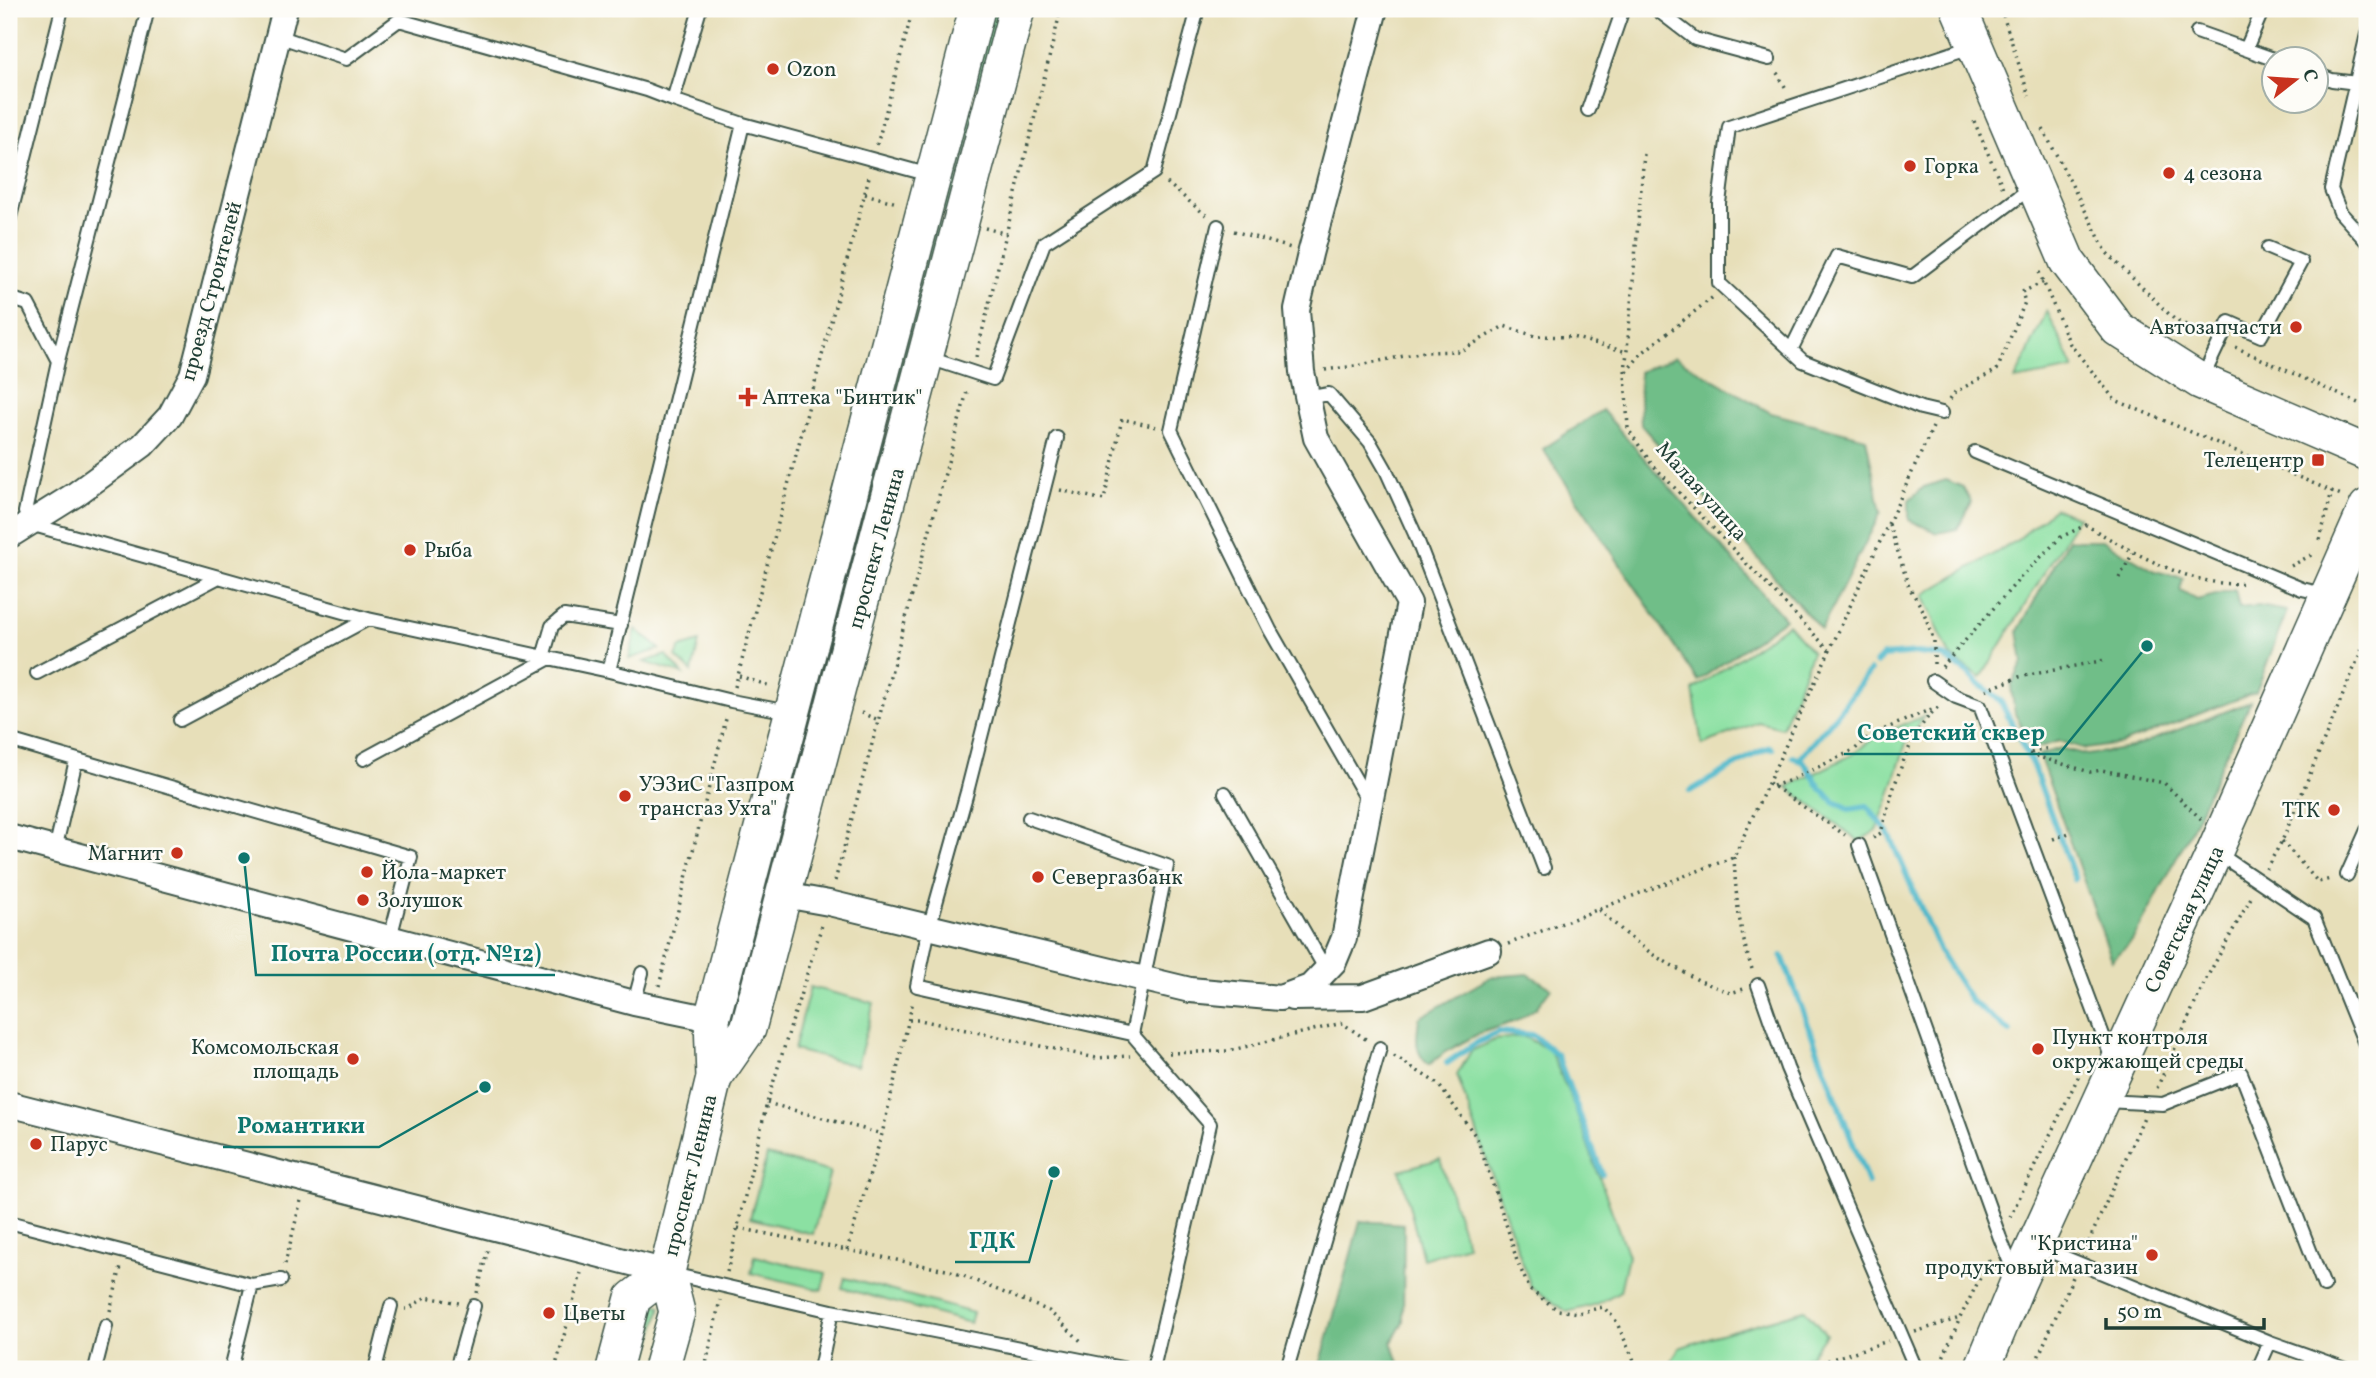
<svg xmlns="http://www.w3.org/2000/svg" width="2376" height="1378" font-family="Vollkorn,serif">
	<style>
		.green { fill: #8be0a2; stroke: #558e6b; stroke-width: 2 }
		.forest { fill: #70be88; stroke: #487e5e; stroke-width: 2 }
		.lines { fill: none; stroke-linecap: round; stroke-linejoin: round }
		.stream { stroke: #4db8ca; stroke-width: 6 }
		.lane-casing { stroke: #3d5548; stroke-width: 16 }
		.street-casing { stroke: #3d5548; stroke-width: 28 }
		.secondary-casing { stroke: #3d5548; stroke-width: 38 }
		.path { stroke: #3d5548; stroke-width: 3.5; stroke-dasharray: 2 5; stroke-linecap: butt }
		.lane { stroke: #fff; stroke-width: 12 }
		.street { stroke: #fff; stroke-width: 24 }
		.secondary { stroke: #fff; stroke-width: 35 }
		.poi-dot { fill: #c8321e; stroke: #fdfcf7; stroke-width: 2.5 }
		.labels { text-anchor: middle; stroke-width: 5; stroke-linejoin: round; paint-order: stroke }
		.poi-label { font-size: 21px; fill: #1f3d34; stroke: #fdfcf7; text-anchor: start }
		.street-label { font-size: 21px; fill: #1f3d34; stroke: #fdfcf7 }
		.leader { fill: none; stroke: #0f766e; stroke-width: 2.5 }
		.callout-dot { fill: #0f766e; stroke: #fdfcf7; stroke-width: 2.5 }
		.callout-label { font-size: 23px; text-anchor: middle; font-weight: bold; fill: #0f766e; stroke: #fdfcf7; stroke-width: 5; stroke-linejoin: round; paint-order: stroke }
	</style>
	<rect width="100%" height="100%" fill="#fdfcf7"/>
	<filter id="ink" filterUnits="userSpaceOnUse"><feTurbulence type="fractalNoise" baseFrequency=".0143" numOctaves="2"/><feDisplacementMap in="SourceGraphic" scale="14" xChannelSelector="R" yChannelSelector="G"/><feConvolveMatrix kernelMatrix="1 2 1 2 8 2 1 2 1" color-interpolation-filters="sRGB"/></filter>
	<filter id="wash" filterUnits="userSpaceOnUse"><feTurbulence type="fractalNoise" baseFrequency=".00686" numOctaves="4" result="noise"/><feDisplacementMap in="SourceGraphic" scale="28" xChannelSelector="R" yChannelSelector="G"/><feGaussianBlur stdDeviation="1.57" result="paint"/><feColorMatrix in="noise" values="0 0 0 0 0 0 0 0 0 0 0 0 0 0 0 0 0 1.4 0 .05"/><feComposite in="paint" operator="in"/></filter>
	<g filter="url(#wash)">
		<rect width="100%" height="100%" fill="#e7dfb9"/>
		<path class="green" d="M991,9H1005L985,88L972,85Z
			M966,108L978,111L950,213L938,210Z
			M934,222L946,225L895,420L883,417Z
			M2047,311L2074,369L2015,380Z
			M877,437L891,441L824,697L810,693Z
			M2055,508L2078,517L1981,678L1950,656L1923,595L2016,541Z
			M1788,624L1812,652L1782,728L1758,722L1702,745L1693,690Z
			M636,629L660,649L629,659Z
			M699,642L692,672L676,657L680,648Z
			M666,655L683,674L644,662Z
			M805,715L819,719L774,893L761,890L797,751L807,753L812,732L802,729Z
			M1924,716L1906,743L1889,798L1876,831L1859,841L1787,787L1852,755L1876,736Z
			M757,899L771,903L738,1028L723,1024L734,984L744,986L747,971L738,969Z
			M810,987L874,1003L857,1066L794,1050Z
			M1522,1036L1550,1050L1572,1101L1628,1256L1620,1291L1597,1304L1567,1312L1531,1287L1457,1075L1471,1051L1495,1040Z
			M767,1155L830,1172L813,1234L750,1218Z
			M1440,1159L1467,1245L1423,1259L1400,1170Z
			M755,1256L826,1273L822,1290L751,1273Z
			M845,1278L973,1313L970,1323L842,1288Z
			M648,1302L661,1306L645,1369H630Z
			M1805,1310L1826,1334L1810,1356L1770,1369H1667L1679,1348L1717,1335Z"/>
		<path class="forest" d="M1675,357L1771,413L1866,438L1881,512L1821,630L1641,425L1639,372Z
			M1602,410L1785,619L1698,681L1543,449Z
			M1946,480L1963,487L1971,502L1965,516L1957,529L1938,533L1909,520V500L1924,487Z
			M2068,540H2102L2155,571L2183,578L2180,591L2197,600L2235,590L2239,608L2258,606L2287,611L2256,692L2121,744L2086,749L2059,741L2034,749L2015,714L2011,687L2023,662L2018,631Z
			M2250,702L2187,838L2151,907L2132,941L2112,960L2039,755L2061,748L2087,755L2131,748Z
			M1528,974L1551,988L1536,1008L1516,1021L1480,1033L1445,1052L1429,1065C1413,1052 1417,1037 1419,1018L1491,977Z
			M1360,1221L1404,1224L1403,1322L1392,1342L1401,1369H1319Z"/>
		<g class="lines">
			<path class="stream" d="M1876,663L1883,656L1918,653L1943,656L1968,673L1976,682L2000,700L2033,766L2075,879
				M1793,757L1804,762L1821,789L1834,801L1849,809L1867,806L1888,832L1940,952L1971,1001L2010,1032
				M1798,760L1836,716L1870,671
				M1690,791L1755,754L1770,747L1772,749
				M1782,956L1868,1183
				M1447,1063L1476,1043L1499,1032L1533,1035L1557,1055L1602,1174"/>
		</g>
	</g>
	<g filter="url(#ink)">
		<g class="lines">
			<defs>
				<path id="lane" d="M148,9L58,361L25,512L30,524L368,619L609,671L731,701L789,712
					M700,9L673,100L743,124L930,175
					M1656,9L1695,39L1769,59
					M2197,32L2276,60
					M2367,34L2331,189L2340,212L2367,242
					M278,36L346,59L399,20L647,90L673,100
					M2246,49L2263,9
					M2316,74L2332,80L2357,83
					M1588,110L1623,9
					M9,221L62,9
					M1218,226L1171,430L1270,630L1368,801
					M9,298L28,304L58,361
					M1791,350L1837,256L1912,277L2032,187
					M926,357L993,379L1044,243L1154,172L1198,9
					M2202,379L2229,322L2261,336L2301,262L2268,248
					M1306,398L1329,394L1370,442L1386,470L1415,534L1544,868
					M1942,413L1921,408L1803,361L1719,283V203L1729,127L1974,46
					M1057,438L967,792L929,928L917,986L1132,1034L1210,1124L1153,1369
					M1975,452L2302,589L2324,594
					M543,657L552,626L564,616L621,625
					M609,671L743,124
					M37,673L219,577
					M1933,681L1956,697L1980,706L2113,1062
					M180,720L368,619
					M9,740L411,857L390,938
					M364,759L550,658
					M1225,793L1326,970
					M1029,818L1167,866L1132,1034
					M1859,845L2000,1238L2015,1275
					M55,850L76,760
					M2216,852L2314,918L2367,1049
					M2347,875L2367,830
					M1758,985L1787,1068L1916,1369
					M634,1003L642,973
					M2105,1101L2163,1104L2241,1073L2324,1286
					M9,1222L252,1285L231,1369
					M2037,1246L2270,1342L2346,1369
					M672,1274L832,1311L1127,1369
					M252,1285L281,1280
					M95,1369L106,1326
					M375,1369L391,1306
					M456,1369L474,1306
					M820,1369L832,1311
					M1287,1369L1380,1048
					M2258,1369L2270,1342"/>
				<path id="street" d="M9,536L76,494L143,445L170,416L192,375L285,9
					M9,837L634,1003L712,1019
					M784,895L829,903L1190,990L1280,998L1310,987L1334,962L1344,938L1409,603L1316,438L1302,372L1297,310L1310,254L1375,9
					M1292,998L1363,997L1489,951
					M9,1104L667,1272"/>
				<path id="secondary" d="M1959,9L2067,261L2118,329L2200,381L2367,453
					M714,1078L748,1029L1017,9
					M614,1369L633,1298L667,1272
					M661,1369L677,1312L667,1272L714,1078L712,1019L977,9
					M1982,1369L2018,1282L2215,851L2367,507"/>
			</defs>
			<use href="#lane" class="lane-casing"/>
			<use href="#street" class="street-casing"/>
			<use href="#secondary" class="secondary-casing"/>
			<path class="path" d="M2001,9L2029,96
				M1777,73L1787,90
				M1974,121L2003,188
				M2043,129L2107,253L2175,320L2206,334
				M877,145L913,9
				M1644,154L1625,373L1628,429L1651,463L1829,650
				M1167,183L1207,216
				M865,194L897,203
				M985,228L1007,234
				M1234,231L1291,248
				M2039,272L2070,344L2115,400L2341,495
				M2235,347L2367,407
				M976,357L1061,9
				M1325,370L1355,366L1424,352L1461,351L1504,326L1535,336L1572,337L1627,352
				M1626,372L1642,353L1713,297
				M1950,399L1955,392L1997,370L2025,302L2022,292L2044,282
				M1060,490L1104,500L1122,419L1157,427
				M1889,524L1909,587L1923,610L1934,641V664
				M2320,540L2332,491
				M2291,566L2315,553
				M2119,578L2133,553
				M1942,667L2021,577L2061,537L2086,525C2128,550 2196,590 2245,583
				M739,676L770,686
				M735,687L870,173
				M1986,690L2019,677L2105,660
				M861,713L879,720
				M2031,753L2049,748
				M2029,754L2090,772L2102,770L2164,783L2201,819
				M1769,783L1845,835
				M1773,786L1791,780L1854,750L1871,735L1934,708
				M1873,838L1881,833C1891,796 1908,728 1941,705
				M2053,839L2072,832
				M2282,841L2318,882L2331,879
				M1734,857C1736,900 1739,931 1753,972
				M2266,869L2282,841L2367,637
				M835,881L968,388
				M1599,910L1632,939L1655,956L1698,980L1730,993L1744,989
				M1508,944L1734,857L1933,427
				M659,986L727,715
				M909,1020H920L1096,1058L1130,1056
				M1169,1053L1228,1051L1342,1023L1367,1040
				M1394,1056L1438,1084L1477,1138L1508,1230L1517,1261L1530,1290L1558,1310L1578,1313L1603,1307L1615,1319L1638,1369
				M2157,1088L2206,979L2253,894
				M767,1103L882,1134
				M2010,1217L2085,1063
				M738,1228L951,1271L1049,1311L1083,1343
				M2086,1248L2144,1117
				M847,1250L882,1134L913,1001
				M285,1264L301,1200
				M727,1272L767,1103L822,925
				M477,1293L488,1249
				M405,1309H408L426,1297L459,1303
				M110,1311L121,1267
				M1915,1332L1960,1318
				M555,1369L581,1273
				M705,1369L720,1300
				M1801,1369L1888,1341
				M1938,1369L1960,1318L1990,1258
				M2033,1369L2073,1277"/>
			<use href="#lane" class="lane"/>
			<use href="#street" class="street"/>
			<use href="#secondary" class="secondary"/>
		</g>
	</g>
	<g class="poi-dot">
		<circle cx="773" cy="69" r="7"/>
		<circle cx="1910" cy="166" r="7"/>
		<circle cx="2169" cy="173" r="7"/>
		<circle cx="2296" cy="327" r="7"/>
		<path d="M744.5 386.5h7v7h7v7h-7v7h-7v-7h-7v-7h7z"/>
		<rect x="2311" y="453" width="14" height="14" rx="3.5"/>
		<circle cx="410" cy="550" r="7"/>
		<circle cx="625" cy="796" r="7"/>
		<circle cx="2334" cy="810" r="7"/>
		<circle cx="177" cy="853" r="7"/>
		<circle cx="367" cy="872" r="7"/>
		<circle cx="1038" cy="877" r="7"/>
		<circle cx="363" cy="900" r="7"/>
		<circle cx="2038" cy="1049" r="7"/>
		<circle cx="353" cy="1059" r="7"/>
		<circle cx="36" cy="1144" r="7"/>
		<circle cx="2152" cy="1255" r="7"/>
		<circle cx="549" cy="1313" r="7"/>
	</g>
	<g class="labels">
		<g class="poi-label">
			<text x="787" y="76">Ozon</text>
			<text x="1924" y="173">Горка</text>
			<text x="2183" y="180">4 сезона</text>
			<text x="2282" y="334" text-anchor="end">Автозапчасти</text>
			<text x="762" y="404">Аптека "Бинтик"</text>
			<text x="2304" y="467" text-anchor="end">Телецентр</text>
			<text x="424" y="557">Рыба</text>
			<text x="639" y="791">УЭЗиС "Газпром<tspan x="639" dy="24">трансгаз Ухта"</tspan></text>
			<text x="2320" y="817" text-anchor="end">ТТК</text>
			<text x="163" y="860" text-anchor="end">Магнит</text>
			<text x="381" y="879">Йола-маркет</text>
			<text x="1052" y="884">Севергазбанк</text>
			<text x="377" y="907">Золушок</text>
			<text x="2052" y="1044">Пункт контроля<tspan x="2052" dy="24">окружающей среды</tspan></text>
			<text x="339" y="1054" text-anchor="end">Комсомольская<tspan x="339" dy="24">площадь</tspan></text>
			<text x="50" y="1151">Парус</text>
			<text x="2138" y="1250" text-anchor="end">"Кристина"<tspan x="2138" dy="24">продуктовый магазин</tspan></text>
			<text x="563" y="1320">Цветы</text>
		</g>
		<g class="street-label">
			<text transform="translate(211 291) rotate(-75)" y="7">проезд Строителей</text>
			<text transform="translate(1702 491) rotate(48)" y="7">Малая улица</text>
			<text transform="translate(876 548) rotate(-75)" y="7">проспект Ленина</text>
			<text transform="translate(2184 919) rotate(-65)" y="7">Советская улица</text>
			<text transform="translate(690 1175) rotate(-76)" y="7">проспект Ленина</text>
		</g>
	</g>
	<path class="leader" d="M2147 646L2059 754H1844M244 858L256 975H555M485 1087L379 1147H223M1054 1172L1029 1262H955"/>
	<g class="callout-dot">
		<circle cx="2147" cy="646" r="7"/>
		<circle cx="244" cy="858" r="7"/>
		<circle cx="485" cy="1087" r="7"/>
		<circle cx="1054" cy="1172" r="7"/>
	</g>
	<g class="callout-label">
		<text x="1951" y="740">Советский сквер</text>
		<text x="406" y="961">Почта России (отд. №12)</text>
		<text x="301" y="1133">Романтики</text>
		<text x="992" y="1248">ГДК</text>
	</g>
	<rect width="2376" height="1378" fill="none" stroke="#fdfcf7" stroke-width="35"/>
	<g transform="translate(2295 80) rotate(73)"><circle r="33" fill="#fdfcf7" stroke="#a4b0a9" stroke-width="2"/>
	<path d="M0-5L12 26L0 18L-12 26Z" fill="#c8321e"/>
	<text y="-10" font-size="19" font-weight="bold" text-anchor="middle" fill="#1f3d34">С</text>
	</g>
	<path d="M2106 1318v10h158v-10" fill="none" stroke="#1f3d34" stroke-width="3.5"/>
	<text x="2117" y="1318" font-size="21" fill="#1f3d34" stroke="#fdfcf7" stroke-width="5" paint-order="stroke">50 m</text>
</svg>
